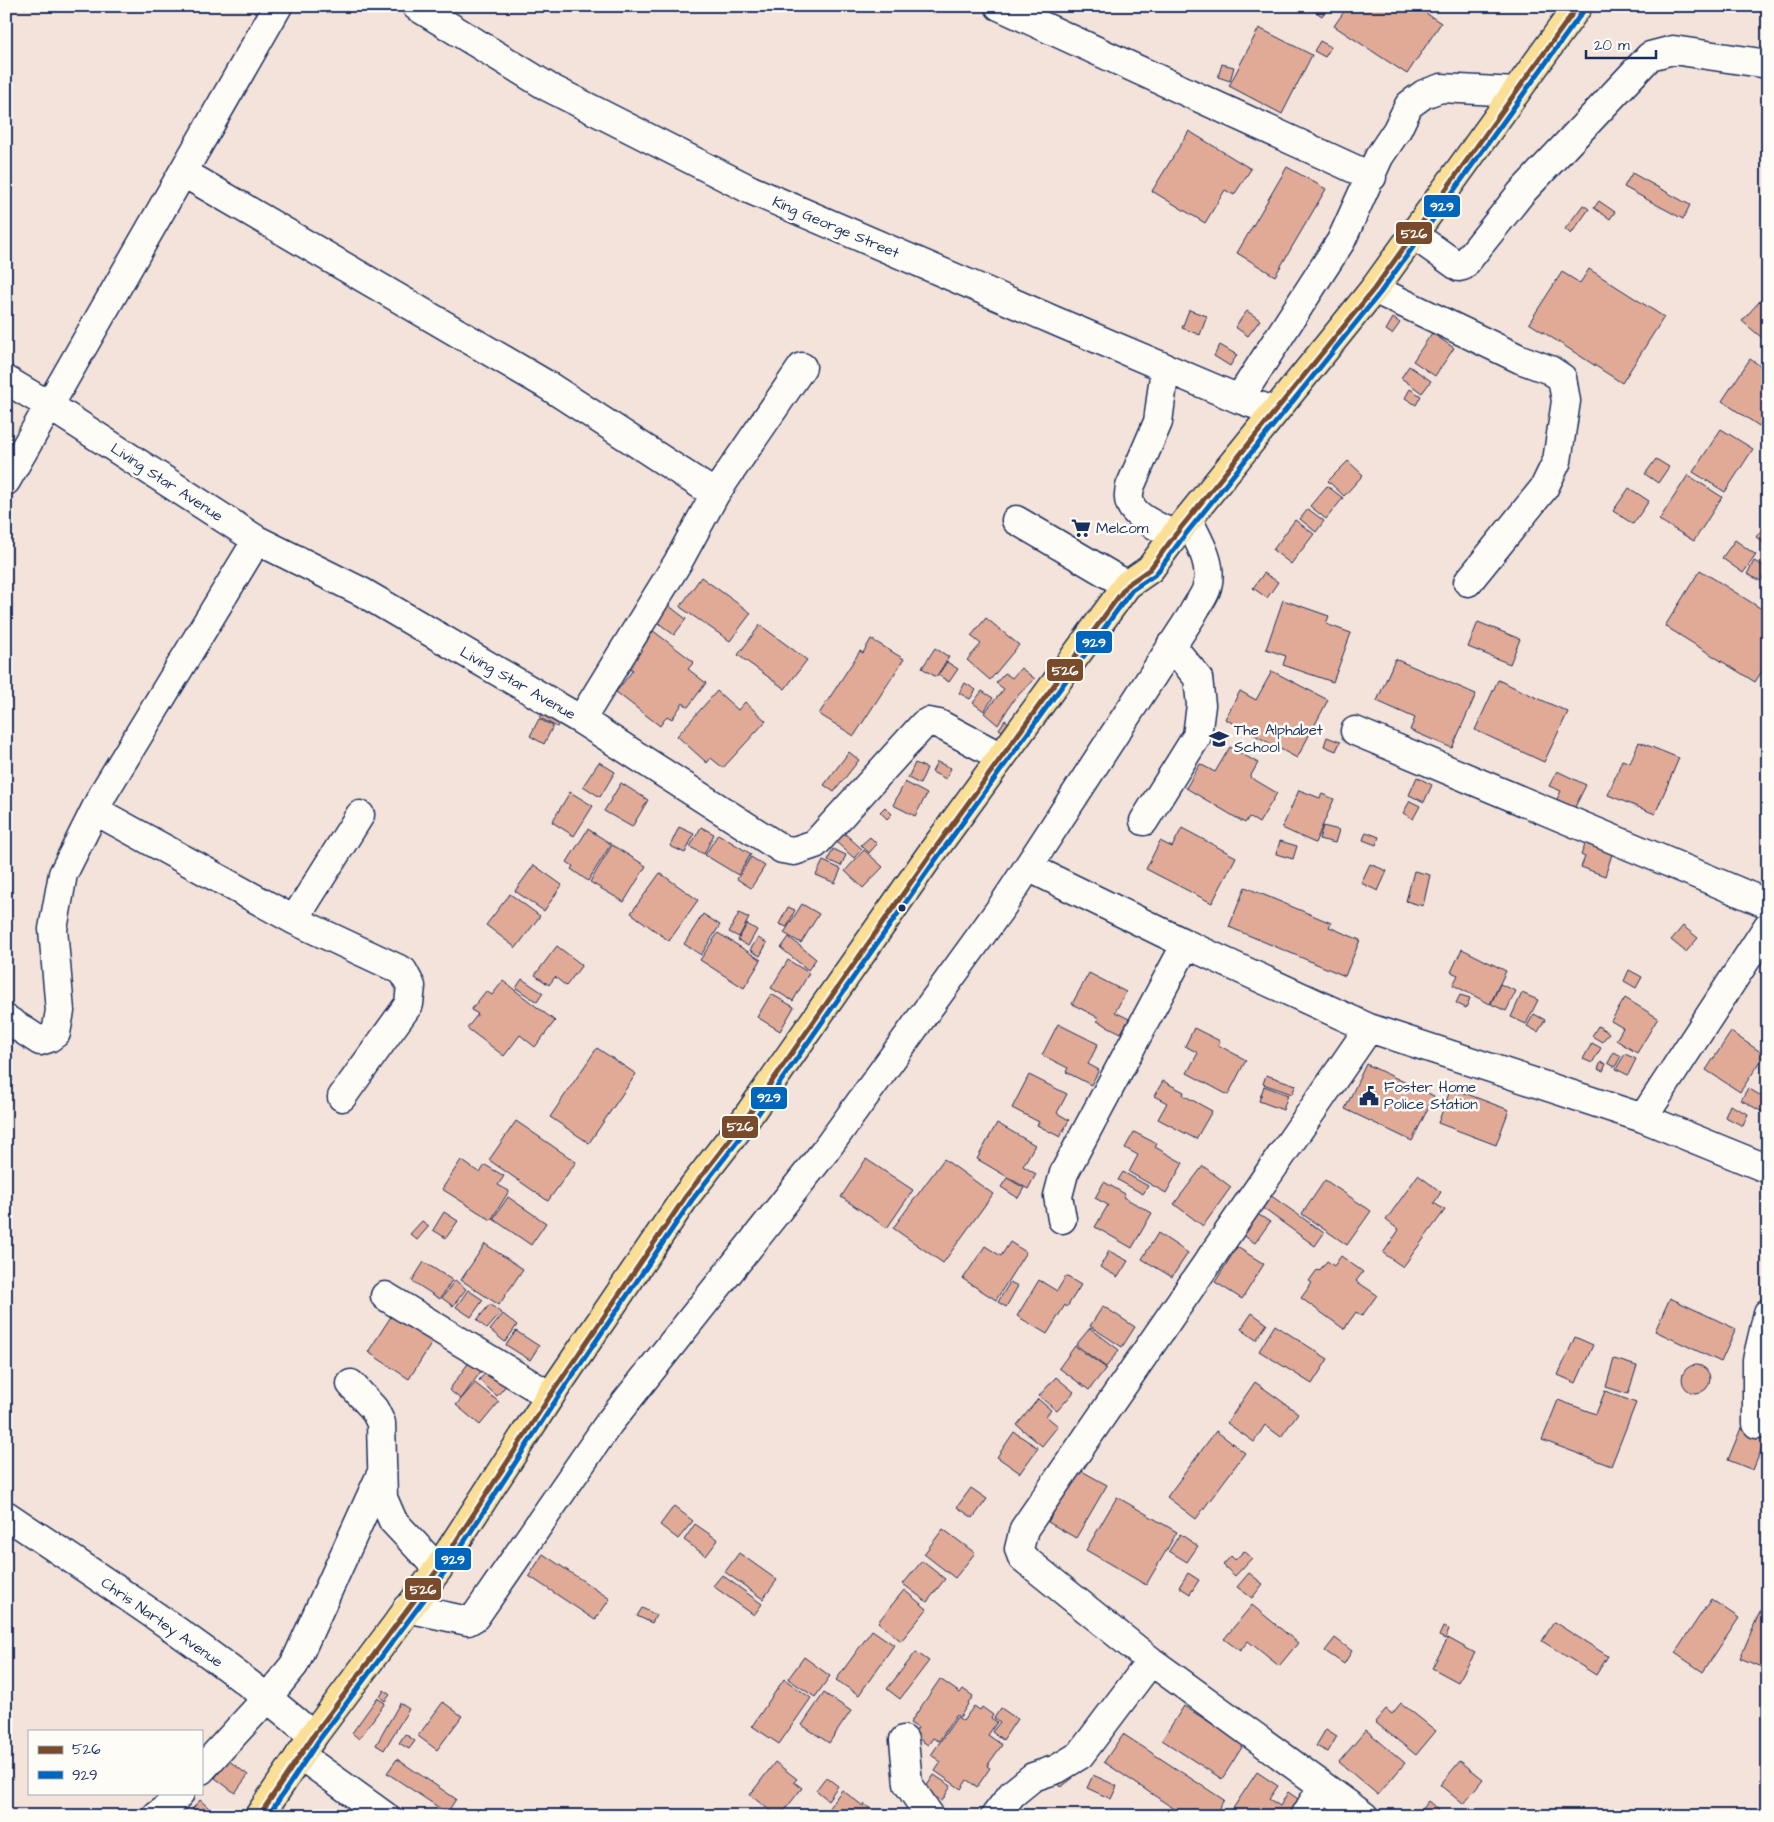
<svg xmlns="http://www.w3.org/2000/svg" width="1774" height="1822" font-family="'Architects Daughter',sans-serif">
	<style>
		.building { fill: #e0aa97; stroke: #1b2f5e }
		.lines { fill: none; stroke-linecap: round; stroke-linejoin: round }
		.minor-casing { stroke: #1b2f5e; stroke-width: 31 }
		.major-casing { stroke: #1b2f5e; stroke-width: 31 }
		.minor { stroke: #fdfcf7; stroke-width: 28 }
		.major { stroke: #fbdf96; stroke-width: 28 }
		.bus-1-casing { stroke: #fdfcf7; stroke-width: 9 }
		.bus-2-casing { stroke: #fdfcf7; stroke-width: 9 }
		.bus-1 { stroke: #7a4b2a; stroke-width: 5 }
		.bus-2 { stroke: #0065bd; stroke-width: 5 }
		.bus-dot { fill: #1b2f5e; stroke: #fdfcf7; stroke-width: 2 }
		.labels { text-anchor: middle; stroke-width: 5; stroke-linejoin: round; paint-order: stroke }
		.street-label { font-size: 15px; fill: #1b2f5e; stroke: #fdfcf7 }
		.poi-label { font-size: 15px; fill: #1b2f5e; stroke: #fdfcf7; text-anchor: start }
		.line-badge { stroke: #fdfcf7; stroke-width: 2 }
		.badge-label { font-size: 14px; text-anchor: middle; font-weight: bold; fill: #fff }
	</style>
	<rect width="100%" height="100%" fill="#f4e3da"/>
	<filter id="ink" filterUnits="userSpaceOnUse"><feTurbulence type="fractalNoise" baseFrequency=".02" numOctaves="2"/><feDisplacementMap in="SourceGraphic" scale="10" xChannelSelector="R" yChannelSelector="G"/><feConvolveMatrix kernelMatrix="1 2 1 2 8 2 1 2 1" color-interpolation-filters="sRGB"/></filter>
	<g filter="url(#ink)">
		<path class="building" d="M1307,6H1329L1322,16Z
			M1348,6H1415L1441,23L1407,74L1334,26Z
			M1259,28L1312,55L1282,114L1229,86Z
			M1320,41L1331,47L1325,57L1314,51Z
			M1222,64L1234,67L1230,81L1218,77Z
			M1189,131L1251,169L1234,195L1225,190L1205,223L1152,191Z
			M1287,167L1326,189L1275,276L1237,253Z
			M1632,173L1690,205L1683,219L1624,187Z
			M1599,201L1615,212L1610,219L1594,208Z
			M1583,205L1589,209L1571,234L1565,229Z
			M1589,269L1664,317L1622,383L1529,323L1562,272L1580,283Z
			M1768,292V343L1742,321Z
			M1189,310L1207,316L1200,335L1182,328Z
			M1247,311L1260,320L1248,336L1235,327Z
			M1393,318L1400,323L1392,334L1386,330Z
			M1432,333L1454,348L1435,376L1413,361Z
			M1220,345L1237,355L1230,366L1214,356Z
			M1750,359L1768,371V413L1759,426L1722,401Z
			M1409,366L1431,381L1422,393L1401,378Z
			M1410,389L1421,396L1416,405L1405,398Z
			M1721,429L1753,449L1725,492L1693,472Z
			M1656,459L1669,467L1658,483L1645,474Z
			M1348,461L1363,475L1344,496L1328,481Z
			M1688,475L1722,497L1694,541L1659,520Z
			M1327,486L1343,498L1326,519L1310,506Z
			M1629,488L1649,501L1633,524L1613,511Z
			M1308,509L1324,521L1316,532L1300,519Z
			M1295,520L1314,534L1291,564L1273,550Z
			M1768,522V546L1756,537Z
			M1735,540L1756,555L1743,573L1722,558Z
			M1754,561L1768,568L1761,581L1747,574Z
			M1700,570L1768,613V662L1755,682L1665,626Z
			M1264,573L1278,582L1267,598L1253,588Z
			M701,577L751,613L730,641L680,607Z
			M1283,600L1329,616L1326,624L1351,633L1333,682L1283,665L1286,656L1266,649Z
			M668,605L686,619L674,635L656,621Z
			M986,618L1019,645L990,680L967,660L981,644L971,636Z
			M1478,622L1520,639L1510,664L1468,647Z
			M760,625L807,660L785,689L738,655Z
			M652,630L694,662L688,669L706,683L688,707L683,703L672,719L667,716L660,726L616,692L633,670L625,665Z
			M871,639L904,659L854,736L819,714L860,651L863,653Z
			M935,648L949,657L936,677L922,668Z
			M1395,659L1476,694L1452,748L1410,730L1415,718L1377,701Z
			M947,662L958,669L949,682L938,675Z
			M1021,668L1035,679L1014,699L998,725L984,713L1004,689L996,683L1005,673L1012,678Z
			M1272,671L1328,700L1297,758L1225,719L1240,691L1256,700Z
			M1498,680L1568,712L1544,762L1475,730Z
			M965,683L976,690L970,699L959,693Z
			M717,691L738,710L745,702L766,721L723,768L711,758L707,763L677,736Z
			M982,691L993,698L984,711L973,703Z
			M543,711L561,720L557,727L540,718Z
			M539,719L553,726L544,744L530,736Z
			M1005,720L1013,726L1007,734L999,729Z
			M1327,737L1340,742L1336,751L1324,746Z
			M1639,742L1679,758L1655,814L1608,795L1622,760L1630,763Z
			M1230,747L1258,763L1250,777L1277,793L1259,823L1249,817L1245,823L1186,788L1200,764L1215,772Z
			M849,752L859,760L834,792L824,785Z
			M599,762L615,772L600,797L583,786Z
			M937,762L951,768L946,779L932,772Z
			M915,763L927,768L920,784L908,778Z
			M1557,771L1586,785L1573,811L1555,803L1561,791L1549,786Z
			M1417,777L1432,785L1424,802L1409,795Z
			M905,782L927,794L915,816L893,805Z
			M621,783L648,800L632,827L604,811Z
			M1299,790L1320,798L1322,794L1334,799L1315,843L1282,828Z
			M570,792L593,806L574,836L552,822Z
			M1410,801L1420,806L1413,819L1403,813Z
			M885,807L892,814L887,819L880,812Z
			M1323,826L1339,830L1335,843L1319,839Z
			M679,827L694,834L685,853L670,846Z
			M701,827L714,834L704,854L690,847Z
			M1182,828L1236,857L1212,903L1146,869L1160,841L1172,847Z
			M588,829L611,844L588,881L571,869L573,866L567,862Z
			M843,832L862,849L854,858L835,841Z
			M1366,832L1379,837L1376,845L1363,840Z
			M718,834L751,854L738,875L705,855Z
			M870,837L877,844L869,853L861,845Z
			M1280,841L1297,846L1293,859L1276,854Z
			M1586,841L1613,851L1605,876L1581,867L1585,857L1581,855Z
			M612,845L646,866L624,902L590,882Z
			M833,849L846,855L841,866L828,860Z
			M864,850L883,867L863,888L845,871Z
			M751,857L765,866L751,888L737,879Z
			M823,861L841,869L835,883L816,875Z
			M1370,864L1387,871L1378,891L1361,883Z
			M534,865L562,885L544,911L515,891Z
			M1414,871L1430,875L1423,906L1406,901Z
			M660,873L698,900L669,941L631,913Z
			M1245,887L1331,923L1329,927L1360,940L1345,976L1229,927Z
			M510,894L540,916L516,948L486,925Z
			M802,904L819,914L801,943L784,933Z
			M788,907L795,910L787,927L779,924Z
			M739,913L749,918L739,937L729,932Z
			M703,914L720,925L701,955L684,944Z
			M747,924L757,930L748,946L738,940Z
			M1683,926L1698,938L1686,952L1671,940Z
			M718,933L761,960L744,988L700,960Z
			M789,937L816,959L808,970L781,948Z
			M758,938L767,943L760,956L750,950Z
			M557,946L582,965L566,986L555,977L549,985L535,975Z
			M1462,949L1506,971L1490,1004L1453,985L1458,975L1451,972Z
			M788,960L809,973L793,1001L771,988Z
			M1629,970L1642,977L1636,988L1624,981Z
			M1089,973L1126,992L1115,1012L1129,1019L1121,1033L1097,1021L1099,1018L1072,1004Z
			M522,979L543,993L537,1002L516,988Z
			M503,981L555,1021L535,1047L520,1035L504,1056L467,1028L478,1014L471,1010L486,991L492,995Z
			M1500,984L1516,991L1506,1011L1491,1004Z
			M1522,993L1538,1000L1526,1024L1511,1017Z
			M771,994L794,1007L780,1031L757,1017Z
			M1460,995L1470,998L1466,1008L1456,1003Z
			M1625,998L1658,1018L1637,1053L1616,1040L1623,1028L1611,1021Z
			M1534,1014L1545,1020L1538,1032L1527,1026Z
			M1058,1024L1098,1044L1088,1064L1099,1070L1091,1085L1066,1072L1068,1068L1042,1055Z
			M1598,1026L1609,1033L1602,1042L1592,1036Z
			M1194,1028L1220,1041L1218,1045L1246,1060L1228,1095L1187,1073L1198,1053L1185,1046Z
			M1731,1032L1765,1055L1740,1092L1706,1070Z
			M1592,1043L1601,1048L1592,1063L1583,1059Z
			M597,1048L636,1074L589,1143L550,1117Z
			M1614,1052L1621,1056L1615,1067L1608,1063Z
			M1625,1054L1636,1059L1628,1075L1616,1069Z
			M1601,1062L1606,1064L1603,1071L1598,1069Z
			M1366,1064L1434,1096L1412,1141L1345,1109Z
			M1029,1075L1067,1094L1057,1113L1069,1120L1060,1137L1037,1125L1039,1122L1012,1108Z
			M1266,1075L1296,1085L1292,1094L1263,1084Z
			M1163,1081L1184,1092L1183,1095L1212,1111L1196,1139L1158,1119L1167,1103L1154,1096Z
			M1264,1086L1288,1095L1283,1110L1259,1101Z
			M1451,1088L1509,1110L1496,1145L1438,1123Z
			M1748,1088L1768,1100L1766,1114L1741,1100Z
			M1730,1105L1748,1114L1743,1126L1725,1117Z
			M516,1121L576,1162L548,1201L489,1160Z
			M997,1123L1035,1145L1023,1166L1036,1174L1028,1189L977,1159Z
			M1134,1132L1157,1144L1155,1147L1183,1163L1166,1193L1129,1172L1138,1155L1125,1148Z
			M866,1159L913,1190L887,1228L841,1197Z
			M944,1159L993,1194L943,1263L893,1228Z
			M461,1160L480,1173L485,1165L504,1176L498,1185L509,1191L491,1220L442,1189Z
			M1203,1166L1231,1187L1203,1226L1174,1204Z
			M1123,1172L1148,1186L1143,1194L1118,1180Z
			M1418,1175L1441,1192L1434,1203L1445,1210L1403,1267L1383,1253L1399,1230L1386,1220Z
			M1007,1178L1024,1188L1018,1198L1001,1187Z
			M1325,1180L1371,1211L1347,1245L1302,1214Z
			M1104,1182L1125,1194L1123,1197L1152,1213L1132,1248L1095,1227L1108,1205L1095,1198Z
			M1270,1195L1324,1233L1315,1246L1261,1207Z
			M508,1197L546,1223L531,1245L493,1219Z
			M444,1212L458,1221L446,1238L433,1230Z
			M1256,1213L1270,1222L1255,1243L1241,1234Z
			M422,1221L429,1226L417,1240L410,1234Z
			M1158,1233L1188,1253L1172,1277L1142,1259Z
			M1010,1242L1026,1252L996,1300L963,1279L985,1246L1001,1256Z
			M485,1244L523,1269L499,1305L461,1280Z
			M1237,1247L1264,1264L1242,1299L1215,1282Z
			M1109,1251L1128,1261L1118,1277L1100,1267Z
			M1341,1256L1363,1272L1356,1281L1377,1295L1362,1316L1356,1312L1344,1329L1301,1298L1312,1283L1309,1281L1317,1270L1319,1271L1327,1261L1334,1266Z
			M424,1262L452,1280L440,1299L412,1281Z
			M1066,1276L1081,1285L1067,1307L1065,1305L1047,1334L1017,1316L1039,1280L1057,1291Z
			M455,1280L466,1289L453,1306L442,1298Z
			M1010,1282L1018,1286L1006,1307L998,1302Z
			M468,1290L483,1300L471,1317L456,1307Z
			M1670,1298L1736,1329L1721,1362L1655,1331Z
			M490,1304L501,1313L487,1329L477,1320Z
			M1103,1306L1135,1327L1122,1347L1090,1326Z
			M1252,1313L1267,1324L1256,1340L1241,1329Z
			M503,1314L517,1325L505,1342L490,1330Z
			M392,1315L433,1341L409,1379L368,1352Z
			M1275,1325L1328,1359L1312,1384L1259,1351Z
			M1090,1328L1119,1350L1106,1367L1076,1345Z
			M516,1331L539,1346L530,1360L506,1345Z
			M1575,1337L1593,1345L1576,1383L1558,1375Z
			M1075,1346L1106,1368L1089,1390L1059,1368Z
			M475,1354L487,1363L461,1399L449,1390Z
			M1614,1359L1637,1366L1628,1394L1606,1387Z
			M1682 1379a14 14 0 1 1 28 0a14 14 0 1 1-28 0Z
			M492,1366L510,1381L497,1396L479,1380Z
			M1056,1377L1074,1392L1057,1411L1039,1396Z
			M1255,1382L1298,1413L1281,1437L1265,1425L1254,1442L1227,1423Z
			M475,1383L499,1402L480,1425L456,1405Z
			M1605,1391L1636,1403L1611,1466L1542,1440L1558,1400L1596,1414Z
			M1038,1399L1051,1410L1046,1416L1058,1426L1042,1446L1017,1425Z
			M1741,1428L1766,1438L1753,1470L1728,1460Z
			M1216,1431L1245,1453L1196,1519L1167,1497Z
			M1014,1432L1038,1448L1020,1473L997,1457Z
			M1078,1469L1107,1485L1076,1538L1048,1522Z
			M971,1488L987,1499L973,1518L957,1507Z
			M1117,1497L1177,1532L1146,1585L1086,1550Z
			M674,1506L693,1521L678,1539L660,1525Z
			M695,1524L718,1540L706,1556L684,1540Z
			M943,1529L975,1553L955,1578L924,1554Z
			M1180,1534L1198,1546L1187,1562L1169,1551Z
			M1244,1551L1252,1558L1235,1576L1223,1565L1231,1556L1235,1560Z
			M739,1553L777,1580L763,1599L725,1572Z
			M543,1554L610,1599L595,1620L529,1576Z
			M922,1561L945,1579L927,1602L903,1584Z
			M1188,1573L1199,1580L1190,1594L1179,1587Z
			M1249,1573L1263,1584L1252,1598L1237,1587Z
			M722,1575L762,1604L754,1615L713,1586Z
			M904,1590L927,1609L901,1641L878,1622Z
			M1711,1599L1739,1618L1703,1672L1675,1653Z
			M1252,1605L1298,1643L1279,1666L1248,1641L1240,1651L1224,1639Z
			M642,1608L656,1615L652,1623L637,1616Z
			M1761,1609L1768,1611V1670L1740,1658Z
			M1554,1622L1608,1656L1596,1675L1542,1641Z
			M1443,1627L1449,1629L1445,1639L1439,1636Z
			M872,1630L894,1645L859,1695L836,1680Z
			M1335,1638L1352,1651L1344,1664L1325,1651Z
			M1448,1638L1475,1653L1458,1682L1432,1668Z
			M916,1652L929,1661L900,1699L887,1689Z
			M804,1657L830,1676L815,1697L788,1679Z
			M784,1679L811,1698L779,1744L752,1726Z
			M940,1679L960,1693L963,1689L973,1696L960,1717L956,1715L939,1741L933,1738L928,1745L913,1735L918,1728L910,1723Z
			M384,1690L390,1695L385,1701L380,1697Z
			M824,1693L851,1711L829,1743L802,1725Z
			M377,1698L385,1703L359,1739L352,1733Z
			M443,1702L462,1716L437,1750L418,1736Z
			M400,1703L409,1709L384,1750L376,1745Z
			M1401,1703L1436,1731L1416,1755L1375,1722L1386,1709L1392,1714Z
			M974,1706L980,1710L982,1707L993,1715L991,1718L997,1722L988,1735L1002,1745L987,1766L990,1768L977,1787L967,1780L961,1789L935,1771L941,1762L931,1755L957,1717L963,1721Z
			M1184,1706L1244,1744L1222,1779L1162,1740Z
			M1001,1708L1017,1719L1003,1740L992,1732L1000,1722L994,1718Z
			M1326,1729L1337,1736L1328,1752L1316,1746Z
			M1366,1730L1405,1763L1378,1795L1339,1762Z
			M405,1734L415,1741L409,1749L399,1743Z
			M1123,1734L1224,1800L1214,1816H1185L1104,1762Z
			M397,1759L456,1799L447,1813L387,1773Z
			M228,1760L248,1775L235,1793L215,1778Z
			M1460,1761L1483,1779L1463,1804L1440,1785Z
			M775,1762L797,1779L794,1782L802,1788L780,1816H777L750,1795Z
			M1064,1766L1073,1778L1061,1787L1052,1775Z
			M1257,1772L1278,1786L1269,1799L1280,1806L1288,1792L1301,1801L1292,1816H1228Z
			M934,1775L951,1786L942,1801L924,1790Z
			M1093,1775L1117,1786L1111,1799L1087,1788Z
			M826,1777L838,1786L828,1800L816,1790Z
			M842,1790L863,1806L864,1804L880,1816H832L834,1814L828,1809Z
			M200,1800L209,1808L202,1816H191L188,1814Z
			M1428,1801L1439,1810L1435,1816H1416Z
			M483,1809L494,1816H478Z"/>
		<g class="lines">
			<defs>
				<path id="minor" d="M416,6L548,87L751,190L1060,323L1239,399L1274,411
					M999,6L1372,177
					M184,173L547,385L715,494
					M1414,235L1459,267L1463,266L1521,193L1650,56L1673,50L1768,64
					M1374,289L1520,359L1550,370L1562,378L1566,401L1557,461L1544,488L1468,582
					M1165,368L1158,422L1130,487C1129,493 1128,498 1130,503C1134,517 1162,529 1175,535
					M6,380L50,406L257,540L362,592L581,720L782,849L794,851L815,844L924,724L928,722L939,724L1001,757
					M1239,399L1341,241L1379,157L1397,130L1409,105L1424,94L1441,88L1516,92
					M6,481L278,6
					M1016,520L1127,585
					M581,720L678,562L715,494L802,367
					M1355,731L1768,904
					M96,811L294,920L403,971L411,986L409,1004L342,1097
					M1144,821L1197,736L1201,705L1198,678L1171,645
					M1028,867L1192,615C1196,606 1205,596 1207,587C1214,563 1197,539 1188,519
					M294,920L360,815
					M6,1019L40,1041L49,1038L56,1033L60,1011L53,929L63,874L104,792L257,540
					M1643,1118L1768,926
					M1062,1219L1058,1196L1064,1173L1186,944
					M385,1296L550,1396
					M351,1384L374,1409L381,1423L383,1498L393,1521L438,1569
					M1757,1424V1360L1768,1313
					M6,1515C111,1586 217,1653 313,1736
					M407,1608L468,1621L475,1617L609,1423L825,1151L1003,905L1028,867L1186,944L1369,1028L1643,1118L1768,1169
					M904,1740L908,1784L930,1816
					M300,1755L385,1816
					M201,1770L268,1697L294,1665L382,1472
					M157,1816L165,1810L180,1793
					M995,1816L1012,1794L1033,1777L1057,1769L1080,1755L1151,1661
					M1305,1816L1322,1787
					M1364,1816L1151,1661L1022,1557L1019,1549L1024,1529L1369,1028"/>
				<path id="major" d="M259,1816L313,1736L438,1569L550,1396L686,1196L745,1120L928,858L1127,585L1150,569L1175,535L1374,289L1578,6"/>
			</defs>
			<use href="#minor" class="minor-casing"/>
			<use href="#major" class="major-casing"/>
			<use href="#minor" class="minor"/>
			<use href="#major" class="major"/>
			<defs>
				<path id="bus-1" d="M259,1816L313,1736L438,1569L550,1396L686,1196L745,1120L928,858L1127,585L1150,569L1175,535L1374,289L1578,6"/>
				<path id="bus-2" d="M268,1816L319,1740L444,1573L556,1400L692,1200L751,1124L934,862L1132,590L1156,574L1181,540L1380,293L1584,10"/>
			</defs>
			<use href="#bus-1" class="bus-1-casing"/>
			<use href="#bus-2" class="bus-2-casing"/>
			<use href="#bus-1" class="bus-1"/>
			<use href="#bus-2" class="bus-2"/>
		</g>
	</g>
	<defs>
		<symbol id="supermarket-bare" viewBox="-9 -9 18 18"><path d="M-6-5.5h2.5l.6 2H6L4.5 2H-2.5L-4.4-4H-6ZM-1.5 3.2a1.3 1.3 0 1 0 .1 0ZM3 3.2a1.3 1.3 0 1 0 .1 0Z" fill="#1b2f5e" stroke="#fdfcf7" stroke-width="2.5" paint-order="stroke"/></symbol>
		<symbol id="school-bare" viewBox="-9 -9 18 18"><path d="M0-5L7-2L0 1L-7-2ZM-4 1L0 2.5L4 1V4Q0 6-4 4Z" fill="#1b2f5e" stroke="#fdfcf7" stroke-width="2.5" paint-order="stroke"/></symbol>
		<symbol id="civic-bare" viewBox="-9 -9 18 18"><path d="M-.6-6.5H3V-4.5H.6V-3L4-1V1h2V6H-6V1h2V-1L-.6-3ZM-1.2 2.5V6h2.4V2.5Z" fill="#1b2f5e" stroke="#fdfcf7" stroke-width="2.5" paint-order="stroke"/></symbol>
	</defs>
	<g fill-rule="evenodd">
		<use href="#supermarket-bare" x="1067" y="514" width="28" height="28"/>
		<use href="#school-bare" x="1205" y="725" width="28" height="28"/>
		<use href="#civic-bare" x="1355" y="1082" width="28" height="28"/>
	</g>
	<circle class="bus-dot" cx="902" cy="908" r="4.5"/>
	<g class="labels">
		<g class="street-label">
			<text transform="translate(836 227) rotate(23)" y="5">King George Street</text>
			<text transform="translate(167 482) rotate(33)" y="5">Living Star Avenue</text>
			<text transform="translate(518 683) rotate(30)" y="5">Living Star Avenue</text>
			<text transform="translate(162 1622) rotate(35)" y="5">Chris Nartey Avenue</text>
		</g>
		<g class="poi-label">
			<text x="1096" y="533">Melcom</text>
			<text x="1234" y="735">The Alphabet<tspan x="1234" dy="17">School</tspan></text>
			<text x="1384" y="1092">Foster Home<tspan x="1384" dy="17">Police Station</tspan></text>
		</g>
	</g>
	<g class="line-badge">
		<rect x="1423" y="194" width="38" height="24" rx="5" fill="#0065bd"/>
		<rect x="1395" y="221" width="38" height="24" rx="5" fill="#7a4b2a"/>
		<rect x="1075" y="630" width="38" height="24" rx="5" fill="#0065bd"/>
		<rect x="1046" y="658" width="38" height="24" rx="5" fill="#7a4b2a"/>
		<rect x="750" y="1086" width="38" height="24" rx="5" fill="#0065bd"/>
		<rect x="721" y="1115" width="38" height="24" rx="5" fill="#7a4b2a"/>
		<rect x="434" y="1547" width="38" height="24" rx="5" fill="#0065bd"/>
		<rect x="404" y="1577" width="38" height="24" rx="5" fill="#7a4b2a"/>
	</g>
	<g class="badge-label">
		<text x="1442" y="211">929</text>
		<text x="1414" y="238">526</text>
		<text x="1094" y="647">929</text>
		<text x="1065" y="675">526</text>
		<text x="769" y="1102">929</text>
		<text x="740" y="1131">526</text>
		<text x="453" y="1564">929</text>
		<text x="423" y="1594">526</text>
	</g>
	<rect width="1774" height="1822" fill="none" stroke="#fdfcf7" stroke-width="25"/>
	<rect x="12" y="12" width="1749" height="1797" fill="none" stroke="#1b2f5e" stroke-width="2" filter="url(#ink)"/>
	<rect x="28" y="1730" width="175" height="65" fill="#fdfcf7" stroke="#a3aaba"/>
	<rect x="38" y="1746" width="25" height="8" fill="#7a4b2a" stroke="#a3aaba"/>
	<text x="72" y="1754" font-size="15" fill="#1b2f5e">526</text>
	<rect x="38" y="1771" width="25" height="8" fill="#0065bd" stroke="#a3aaba"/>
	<text x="72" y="1780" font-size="15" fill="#1b2f5e">929</text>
	<path d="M1586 50v8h70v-8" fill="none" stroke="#1b2f5e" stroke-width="2.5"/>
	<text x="1594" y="50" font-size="15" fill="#1b2f5e" stroke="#fdfcf7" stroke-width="4" paint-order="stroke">20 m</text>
</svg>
